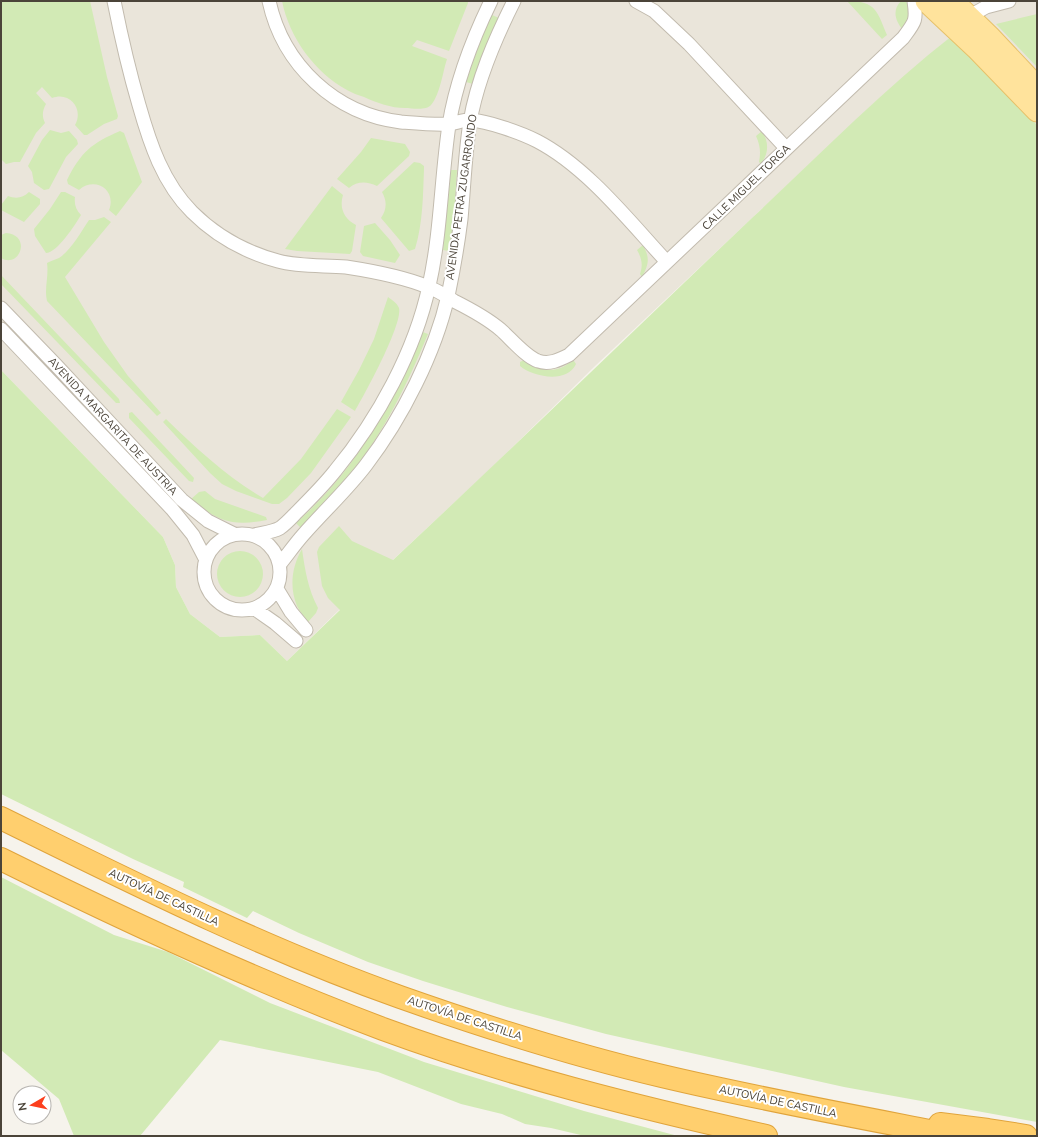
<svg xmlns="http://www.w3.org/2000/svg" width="1038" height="1137" font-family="'Nunito Sans',sans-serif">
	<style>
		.residential { fill: #eae5da }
		.green { fill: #d2eab5 }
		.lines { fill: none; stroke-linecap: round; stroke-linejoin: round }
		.minor-casing { stroke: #c2bbae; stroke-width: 15 }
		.primary-casing { stroke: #e6c16a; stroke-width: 23 }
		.motorway-casing { stroke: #e0a43c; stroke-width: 24 }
		.minor { stroke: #fff; stroke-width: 13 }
		.primary { stroke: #ffe39c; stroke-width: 21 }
		.motorway { stroke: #ffcf6e; stroke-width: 22 }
		.labels { text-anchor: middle; stroke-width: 4; stroke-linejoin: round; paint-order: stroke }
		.street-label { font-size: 11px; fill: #4b4439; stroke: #fff }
	</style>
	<rect width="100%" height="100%" fill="#f6f3ec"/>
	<path class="residential" d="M1,1H1037V125L953,35L872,105L594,367L487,472L337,612L287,661L260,635L220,637L190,614L176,587L175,565L163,537L1,370Z"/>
	<path class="green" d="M1,1H90L107,77L118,116L117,119L104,124L87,135H84L75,125C84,109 70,91 52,98L42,87L36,93L46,104C42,111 42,117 45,123L36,133L20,162H14L6,164L1,159Z
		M282,1H468V3L449,51L417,40L412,46L447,59C443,71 440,95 431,105C426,111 412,108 405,108C391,108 377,103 364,97C358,95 352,93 347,90C315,73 289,37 282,1Z
		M847,1C876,1 877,11 887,35L882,39Z
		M901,1H906C911,12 909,20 903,30C895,21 892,10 901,1Z
		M1037,14V67L996,24Z
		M492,15L499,18L481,60L473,84L466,82L482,36Z
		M953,35L1037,125V1122L844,1087L606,1034L507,1007L423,981L368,962L299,933L253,911L247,918L183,887L184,882L133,859L1,794V370L163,537L175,565L176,587L190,614L220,637L260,635L287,661L340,610L328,598L322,586L317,552L319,547L339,526L352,541L393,560C514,447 633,331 753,217C819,155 882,91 953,35Z
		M50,130L61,133L69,131L77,140L78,144L66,157L49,189L44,190L34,183L32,172L28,166L42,140Z
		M120,131L124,133L142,182L116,216L109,210C117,190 95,176 79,190L68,184L67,180C81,152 92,143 120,131Z
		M762,131C769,142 769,153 761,164L759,162C761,152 760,145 756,136Z
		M371,138L405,144L410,152L409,156L377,186C367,181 357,181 349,188L337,179L361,152Z
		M414,162L420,163L424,166V169C423,195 423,223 415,249L409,251L381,218C387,209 387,201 382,192Z
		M451,170H457L454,218L449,251L443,250Z
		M332,186L343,195C339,208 344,219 356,225L352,251L350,254L297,251L285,249Z
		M29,192L40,199V204L24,222L1,210V205L8,196C16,199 23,198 29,192Z
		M61,192H65L75,197C74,204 76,210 81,215C75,225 57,253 46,253L35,236L34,229L50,209Z
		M104,217L111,222L65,277L104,342L128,376L161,413L157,416L47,301C44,289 49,276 47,263C50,261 55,260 59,258C71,250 81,232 89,220H95Z
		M375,223L390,240L400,255L395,263L363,256L360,252L364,226Z
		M6,233C32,235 20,269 1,258V235Z
		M643,245C650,258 649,264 642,277L640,274C643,265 642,259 637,250Z
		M1,275L119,399L120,403H116L1,284Z
		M388,297C392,300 397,303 399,308C403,324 365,394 355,411L341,402L359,370L374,339Z
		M420,331L428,334C408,383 385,430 353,471C337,492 319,510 301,528L296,523C321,501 351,467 367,438C387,404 403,366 420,331Z
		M524,360C539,371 558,375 572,360L574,361L576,364C567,384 533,377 520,366V362Z
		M337,409L351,417L311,473L287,498L279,504H272L236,491L222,484L210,473L163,422L166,419C196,448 227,477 263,498L301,459Z
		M132,412L194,478L193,482L189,481L129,418V413Z
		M205,491L215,499L266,517L267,520C232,527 219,521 190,500L199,492Z
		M302,549C305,570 308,589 318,608L316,613L308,622C304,617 300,612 297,606C289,587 292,566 302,549Z
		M217 574a23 23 0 1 1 46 0a23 23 0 1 1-46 0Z
		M1,877L114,935L168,952L270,1003L424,1062L584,1111L678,1136H585L551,1128L525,1124L502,1114L461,1104L378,1072L220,1040L140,1136H74L59,1099L1,1050Z"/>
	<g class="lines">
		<defs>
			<path id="minor" d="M114,1C121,36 129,71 139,105C150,144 163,183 192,212C216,236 245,252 278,261C300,267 324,265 346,267C372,271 404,277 428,287C437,290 446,296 454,301C470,309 487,318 501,330C511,339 526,357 538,361C549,365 559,360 569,355L903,38C915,22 917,21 914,1
				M269,1C283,65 335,114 401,122C414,123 436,125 449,124C456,123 463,120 470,120C488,121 521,133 537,141C587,167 629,221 667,262
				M636,1L654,11L689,44L786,148
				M968,17L986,7L1009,1
				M1,308L55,364L182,500L208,521L234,534
				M1,329L172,509L193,535L206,560
				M204 572a38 38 0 1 1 76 0a38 38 0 1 1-76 0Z
				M254,535C262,533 273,532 280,528C287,523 292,517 298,511C311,498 324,485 335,471C378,419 415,351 429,286C441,233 441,179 449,125C456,82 472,40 491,1
				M280,564C288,554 295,544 303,535C324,511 347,490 366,465C402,418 435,353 448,296C453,272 458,243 461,219C464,186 465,154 470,122C477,80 495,39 514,1
				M277,589L291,612L306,630
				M255,609L275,623L296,641"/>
			<path id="primary" d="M926,1L976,48L1037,111
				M953,1L989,36L1037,87"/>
			<path id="motorway" d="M1,818C131,882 262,948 400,997C485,1027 573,1055 662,1076C759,1099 858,1117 956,1136
				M1,859C126,921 253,980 383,1029C508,1075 637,1107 766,1136
				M940,1124L988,1130L1026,1136"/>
		</defs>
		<use href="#minor" class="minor-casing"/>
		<use href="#primary" class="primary-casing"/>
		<use href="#motorway" class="motorway-casing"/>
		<use href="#minor" class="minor"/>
		<use href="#primary" class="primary"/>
		<use href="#motorway" class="motorway"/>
	</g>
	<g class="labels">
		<g class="street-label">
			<text transform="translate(746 187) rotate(-44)" y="4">CALLE MIGUEL TORGA</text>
			<text transform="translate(461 197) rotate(-82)" y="4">AVENIDA PETRA ZUGARRONDO</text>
			<text transform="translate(113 426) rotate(47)" y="4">AVENIDA MARGARITA DE AUSTRIA</text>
			<text transform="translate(164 897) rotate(25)" y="4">AUTOVÍA DE CASTILLA</text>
			<text transform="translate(465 1018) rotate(18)" y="4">AUTOVÍA DE CASTILLA</text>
			<text transform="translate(778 1101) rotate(12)" y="4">AUTOVÍA DE CASTILLA</text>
		</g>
	</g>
	<rect width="1038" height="1137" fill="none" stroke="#4b4439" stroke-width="4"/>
	<g transform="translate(32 1105) rotate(261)"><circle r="19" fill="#ffffff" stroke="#b7b4b0"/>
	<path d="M0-3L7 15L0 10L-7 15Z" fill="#fc3f1d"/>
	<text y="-6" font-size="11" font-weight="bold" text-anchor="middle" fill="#4b4439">N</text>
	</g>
</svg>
